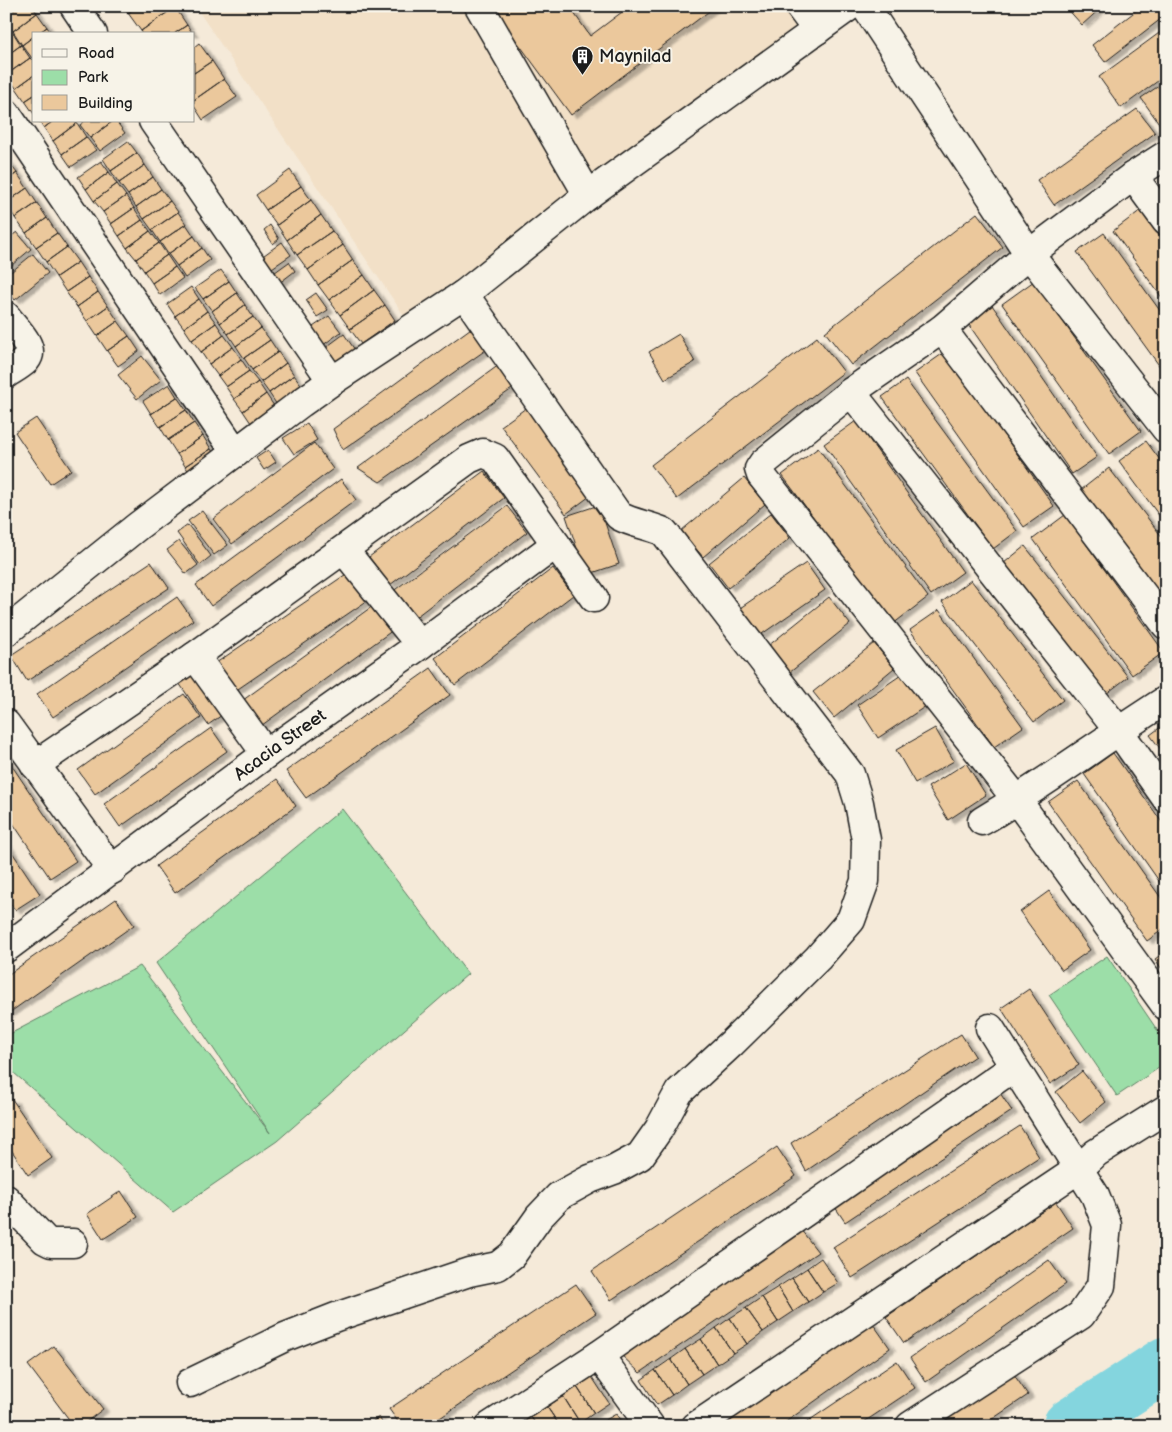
<svg xmlns="http://www.w3.org/2000/svg" width="1172" height="1432" font-family="'Balsamiq Sans',sans-serif">
	<style>
		.built { fill: #f2e0c7 }
		.green { fill: #9cdea8; stroke: #5c7d62 }
		.lines { fill: none; stroke-linecap: round; stroke-linejoin: round }
		.river { stroke: #84d5de; stroke-width: 55 }
		.building { fill: #ebc89c; stroke: #1c1c1c; filter: url(#shadow) }
		.minor-casing { stroke: #1c1c1c; stroke-width: 31 }
		.minor { stroke: #f7f3e8; stroke-width: 28 }
		.labels { text-anchor: middle; stroke-width: 4; stroke-linejoin: round; paint-order: stroke }
		.poi-label { font-size: 18px; fill: #1c1c1c; stroke: #f7f3e8; text-anchor: start }
		.street-label { font-size: 18px; fill: #1c1c1c; stroke: #f7f3e8 }
	</style>
	<defs>
		<filter id="shadow"><feDropShadow dx="5.5" dy="3" stdDeviation="1" flood-color="#0004"/></filter>
	</defs>
	<rect width="100%" height="100%" fill="#f5ead9"/>
	<filter id="ink" filterUnits="userSpaceOnUse"><feTurbulence type="fractalNoise" baseFrequency=".02" numOctaves="2"/><feDisplacementMap in="SourceGraphic" scale="10" xChannelSelector="R" yChannelSelector="G"/><feConvolveMatrix kernelMatrix="1 2 1 2 8 2 1 2 1" color-interpolation-filters="sRGB"/></filter>
	<g filter="url(#ink)">
		<path class="built" d="M195,6H833L405,317Z"/>
		<path class="green" d="M342,809L468,974L277,1141L173,1212L6,1066V1036L140,966L270,1133L156,963Z
			M1107,956L1166,1043V1063L1117,1096L1049,995Z"/>
		<g class="lines">
			<path class="river" d="M1070,1426L1166,1364"/>
		</g>
		<path class="building" d="M19,6H32L37,13L13,31L6,23V15Z
			M124,6H138L128,13Z
			M138,6H174L175,7L141,31L128,13Z
			M491,6H569L590,36L630,6H716L571,115Z
			M1065,6H1103L1082,25Z
			M1142,6H1165L1166,15L1105,62L1092,45Z
			M175,7L187,25L174,34H143L141,31Z
			M37,13L47,27L37,34H34V36L22,45L13,31Z
			M187,25L193,34H174Z
			M47,27L52,34H37Z
			M1166,28V75L1121,108L1099,77Z
			M12,31L21,45L6,56V36Z
			M34,36V57L32,58L22,45Z
			M199,43L212,61L194,73V47Z
			M21,45L30,58L6,75V56Z
			M30,58L34,62V75L16,88L6,75Z
			M212,61L224,79L194,100V73Z
			M34,75V95L25,101L16,88Z
			M224,79L237,97L203,120L194,106V100Z
			M1166,81V122L1161,126L1141,98Z
			M34,95V114L25,101Z
			M1137,109L1155,133L1054,205L1037,180Z
			M39,121H53L44,128Z
			M53,121H76L77,123L53,141L44,128Z
			M85,121H113L90,138L80,125Z
			M113,121H116L125,133L100,151L90,138Z
			M77,123L86,137L62,154L53,141Z
			M86,137L96,150L71,167L62,154Z
			M128,141L137,153L111,171L103,159Z
			M137,153L145,165L119,183L111,171Z
			M6,159L17,173L6,181Z
			M101,161L109,172L86,189L78,177Z
			M145,165L153,177L128,195L119,183Z
			M290,170L301,186L266,210L256,195Z
			M109,172L117,184L94,201L86,189Z
			M17,173L27,188L6,203V181Z
			M153,177L161,189L136,207L128,195Z
			M117,184L126,196L103,212L94,201Z
			M301,186L311,200L277,225L266,210Z
			M27,188L37,203L15,218L6,203Z
			M161,189L170,201L144,219L136,207Z
			M126,196L134,208L111,224L103,212Z
			M311,200L321,215L287,240L277,225Z
			M170,201L178,212L152,230L144,219Z
			M37,203L47,218L26,233L15,218Z
			M134,208L142,220L119,236L111,224Z
			M1141,210L1166,245V303L1113,231Z
			M178,212L186,224L160,242L152,230Z
			M977,213L1003,247L851,365L825,332Z
			M321,215L332,231L297,255L287,240Z
			M47,218L57,233L36,247L26,233Z
			M142,220L150,231L127,248L119,236Z
			M186,224L194,236L168,254L160,242Z
			M270,225L279,239L273,244L264,230Z
			M150,231L159,243L136,259L127,248Z
			M332,231L343,245L308,270L297,255Z
			M17,232L31,249L6,270V240Z
			M57,233L67,247L46,262L36,247Z
			M1104,233L1166,319V375L1077,252Z
			M194,236L202,248L177,266L168,254Z
			M282,242L291,255L269,270L260,258Z
			M159,243L167,255L144,271L136,259Z
			M343,245L353,260L318,285L308,270Z
			M67,247L78,262L56,277L46,262Z
			M202,248L210,260L185,278L177,266Z
			M33,254L48,273L15,300L6,289V276Z
			M167,255L175,267L152,283L144,271Z
			M353,260L364,275L329,300L318,285Z
			M78,262L88,277L66,292L56,277Z
			M289,262L295,271L278,284L271,275Z
			M175,267L183,278L160,295L152,283Z
			M221,270L229,281L203,299L195,288Z
			M364,275L374,290L340,315L329,300Z
			M88,277L98,292L77,307L66,292Z
			M229,281L237,293L212,311L203,299Z
			M1034,281L1141,431L1109,454L1002,304Z
			M191,287L199,299L175,316L167,304Z
			M374,290L385,305L350,329L340,315Z
			M98,292L108,306L87,321L77,307Z
			M237,293L245,305L220,323L212,311Z
			M316,293L328,310L317,317L306,300Z
			M199,299L207,311L184,328L175,316Z
			M245,305L253,317L228,334L220,323Z
			M385,305L395,320L361,344L350,329Z
			M992,305L1097,457L1072,474L967,322Z
			M108,306L118,321L97,336L87,321Z
			M207,311L216,323L192,340L184,328Z
			M329,316L341,332L319,348L307,331Z
			M253,317L261,328L236,346L228,334Z
			M118,321L129,336L107,351L97,336Z
			M216,323L224,335L201,352L192,340Z
			M478,323L493,345L343,450L333,429Z
			M261,328L270,340L244,358L236,346Z
			M344,334L355,350L332,366L321,351Z
			M679,334L695,362L665,379L649,352Z
			M224,335L233,347L209,364L201,352Z
			M129,336L139,351L118,366L107,351Z
			M817,337L844,372L677,499L651,465Z
			M270,340L278,352L252,370L244,358Z
			M233,347L241,359L218,376L209,364Z
			M278,352L286,363L261,382L252,370Z
			M945,352L1054,506L1024,527L915,373Z
			M142,356L161,380L137,399L118,375Z
			M241,359L249,371L226,387L218,376Z
			M503,362L519,384L380,482L358,468Z
			M286,363L294,375L269,393L261,382Z
			M249,371L258,382L234,399L226,387Z
			M294,375L303,387L277,405L269,393Z
			M906,380L1017,531L993,549L882,397Z
			M258,382L266,394L243,411L234,399Z
			M169,384L177,397L151,414L143,401Z
			M266,394L274,406L251,423L243,411Z
			M177,397L186,410L160,427L151,414Z
			M526,408L590,496L566,514L501,426Z
			M186,410L194,423L168,440L160,427Z
			M36,418L71,470L50,484L15,432Z
			M856,421L963,572L931,595L824,444Z
			M194,423L203,436L177,454L168,440Z
			M307,423L317,440L294,454L283,438Z
			M203,436L211,449L185,466L177,454Z
			M1146,441L1166,468V525L1119,461Z
			M314,443L333,469L232,544L213,519Z
			M818,448L928,597L893,624L782,475Z
			M211,449L220,462L194,479L185,466Z
			M268,450L276,462L264,470L256,458Z
			M1109,468L1166,542V602L1081,490Z
			M484,471L504,498L390,585L369,557Z
			M744,478L765,504L703,557L681,531Z
			M341,479L356,500L211,606L196,585Z
			M599,505L619,564L586,575L566,516Z
			M507,506L527,532L413,619L392,592Z
			M202,511L228,545L214,555L188,521Z
			M771,513L790,538L728,588L709,563Z
			M1065,515L1164,652L1132,675L1033,539Z
			M188,525L211,556L200,565L177,533Z
			M179,541L198,565L186,574L167,550Z
			M1025,546L1128,677L1106,694L1004,563Z
			M151,562L169,588L27,681L11,655Z
			M806,563L825,590L759,636L740,608Z
			M355,568L374,596L235,691L216,663Z
			M553,568L573,595L455,685L435,658Z
			M971,580L1063,700L1034,722L942,602Z
			M177,597L193,620L53,717L37,694Z
			M829,597L850,624L789,673L768,646Z
			M374,605L393,630L258,728L239,703Z
			M939,610L1023,727L994,747L910,630Z
			M874,643L894,668L834,718L813,692Z
			M431,668L450,695L306,798L286,771Z
			M201,669L229,710L208,725L179,683Z
			M907,671L929,704L878,738L857,705Z
			M184,694L201,718L95,794L78,770Z
			M1166,723V754L1165,755L1150,735Z
			M211,728L227,751L120,827L104,804Z
			M935,728L954,761L915,783L896,750Z
			M1113,753L1166,828V891L1084,774Z
			M6,757L76,861L50,878L6,813Z
			M966,763L986,795L948,820L928,787Z
			M277,779L296,806L175,893L156,866Z
			M1078,781L1166,905V927L1147,941L1048,802Z
			M6,843L40,894L15,910L6,897Z
			M1049,891L1090,950L1062,970L1020,912Z
			M116,899L134,925L6,1015V976Z
			M1166,951V975L1155,959Z
			M1029,989L1079,1065L1050,1084L1001,1008Z
			M961,1034L975,1056L806,1171L791,1143Z
			M1082,1071L1106,1102L1080,1123L1056,1092Z
			M998,1090L1012,1111L845,1222L829,1198Z
			M12,1099L52,1158L28,1175L6,1142V1103Z
			M1020,1126L1039,1157L852,1278L833,1247Z
			M777,1147L796,1176L611,1300L592,1271Z
			M121,1191L138,1217L103,1239L87,1214Z
			M1056,1202L1073,1228L904,1343L886,1317Z
			M801,1230L818,1252L640,1373L618,1352Z
			M821,1258L838,1283L823,1292L807,1268Z
			M1049,1260L1066,1284L926,1382L910,1358Z
			M807,1268L823,1292L808,1302L792,1278Z
			M792,1278L808,1302L793,1312L778,1287Z
			M576,1284L596,1313L428,1426H401L389,1409Z
			M778,1287L793,1312L778,1322L762,1297Z
			M762,1297L778,1322L763,1332L746,1308Z
			M746,1308L763,1332L747,1344L730,1318Z
			M730,1318L747,1344L733,1353L716,1328Z
			M871,1321L890,1348L780,1426H721Z
			M716,1328L733,1353L717,1364L701,1339Z
			M701,1339L717,1364L702,1374L685,1349Z
			M54,1346L103,1409L81,1426H74L28,1365Z
			M685,1349L702,1374L687,1384L671,1359Z
			M671,1359L687,1384L672,1395L655,1370Z
			M897,1361L915,1388L858,1426H801Z
			M1010,1369L1028,1395L982,1426H926Z
			M655,1370L672,1395L657,1405L641,1380Z
			M592,1377L609,1403L594,1413L577,1387Z
			M577,1387L594,1413L580,1423L563,1396Z
			M563,1396L580,1423L575,1426H560L547,1407Z
			M547,1407L560,1426H537L531,1417Z
			M616,1414L624,1426H604L602,1422Z
			M379,1417L384,1426H366Z
			M531,1417L537,1426H519Z"/>
		<g class="lines">
			<defs>
				<g id="minor">
					<path d="M74,6L93,34"/>
					<path d="M479,6L588,195"/>
					<path d="M799,6L817,30"/>
					<path d="M865,6L1029,254L1166,429"/>
					<path d="M6,113L236,453"/>
					<path d="M153,121L332,381"/>
					<path d="M1166,155L1133,176L1029,254L942,329L851,392L763,463L759,469L761,475L1017,800L1166,1006"/>
					<path d="M1133,176L1166,221"/>
					<path d="M6,316C14,327 37,347 26,360C21,365 12,370 6,374"/>
					<path d="M942,329L1166,625"/>
					<path d="M851,392L1118,730L1166,798"/>
					<path d="M344,550L420,645"/>
					<path d="M6,632L138,526L301,403L332,381L464,294L588,195L850,6"/>
					<path d="M195,656L266,754"/>
					<path d="M6,724L112,870"/>
					<path d="M35,765L195,656L469,459L483,453L495,458L594,598"/>
					<path d="M982,821C1045,784 1104,739 1166,700"/>
					<path id="s1" d="M6,948L266,754L420,645L556,544"/>
					<path d="M6,1199L45,1240L51,1243H73"/>
					<path d="M599,1355L650,1426"/>
					<path d="M190,1383L285,1337L336,1317L469,1272L498,1266L512,1255L539,1217L559,1196L590,1179L614,1170L640,1156L659,1129L679,1092L732,1043L818,958L851,920L865,881L866,840L859,803L850,774L664,532C649,525 634,524 619,516L464,294"/>
					<path d="M490,1426L599,1355L1014,1067"/>
					<path d="M696,1426L1080,1168L1096,1153L1166,1109"/>
					<path d="M910,1426L1081,1315L1101,1286L1107,1225L1095,1195L990,1028"/>
				</g>
			</defs>
			<use href="#minor" class="minor-casing"/>
			<use href="#minor" class="minor"/>
		</g>
	</g>
	<defs>
		<symbol id="building-pin" viewBox="-11 -11 22 30"><path d="M0 17L-7.5 6A9.5 9.5 0 1 1 7.5 6Z" fill="#1c1c1c" stroke="#f7f3e8"/><path d="M-4-6H4V6H1V3H-1V6H-4ZM-2.5-4.3h1.7v1.8h-1.7ZM.8-4.3h1.7v1.8H.8ZM-2.5-1h1.7V.8h-1.7ZM.8-1h1.7V.8H.8Z" fill="#fff"/></symbol>
	</defs>
	<g fill-rule="evenodd">
		<use href="#building-pin" x="570" y="44" width="25" height="34"/>
	</g>
	<g class="labels">
		<g class="poi-label">
			<text x="599" y="62">Maynilad</text>
		</g>
		<g class="street-label">
			<text dy="6" stroke="none"><textPath href="#s1" startOffset="341">Acacia Street</textPath></text>
		</g>
	</g>
	<rect width="1172" height="1432" fill="none" stroke="#f7f3e8" stroke-width="25"/>
	<rect x="12" y="12" width="1147" height="1407" fill="none" stroke="#1c1c1c" stroke-width="2" filter="url(#ink)"/>
	<rect x="32" y="32" width="162" height="90" fill="#f7f3e8" stroke="#9f9d96"/>
	<rect x="42" y="49" width="25" height="8" fill="#f7f3e8" stroke="#9f9d96"/>
	<text x="78" y="58" font-size="15" fill="#1c1c1c">Road</text>
	<rect x="42" y="70" width="25" height="15" fill="#9cdea8" stroke="#9f9d96"/>
	<text x="78" y="82" font-size="15" fill="#1c1c1c">Park</text>
	<rect x="42" y="95" width="25" height="15" fill="#ebc89c" stroke="#9f9d96"/>
	<text x="78" y="108" font-size="15" fill="#1c1c1c">Building</text>
</svg>
